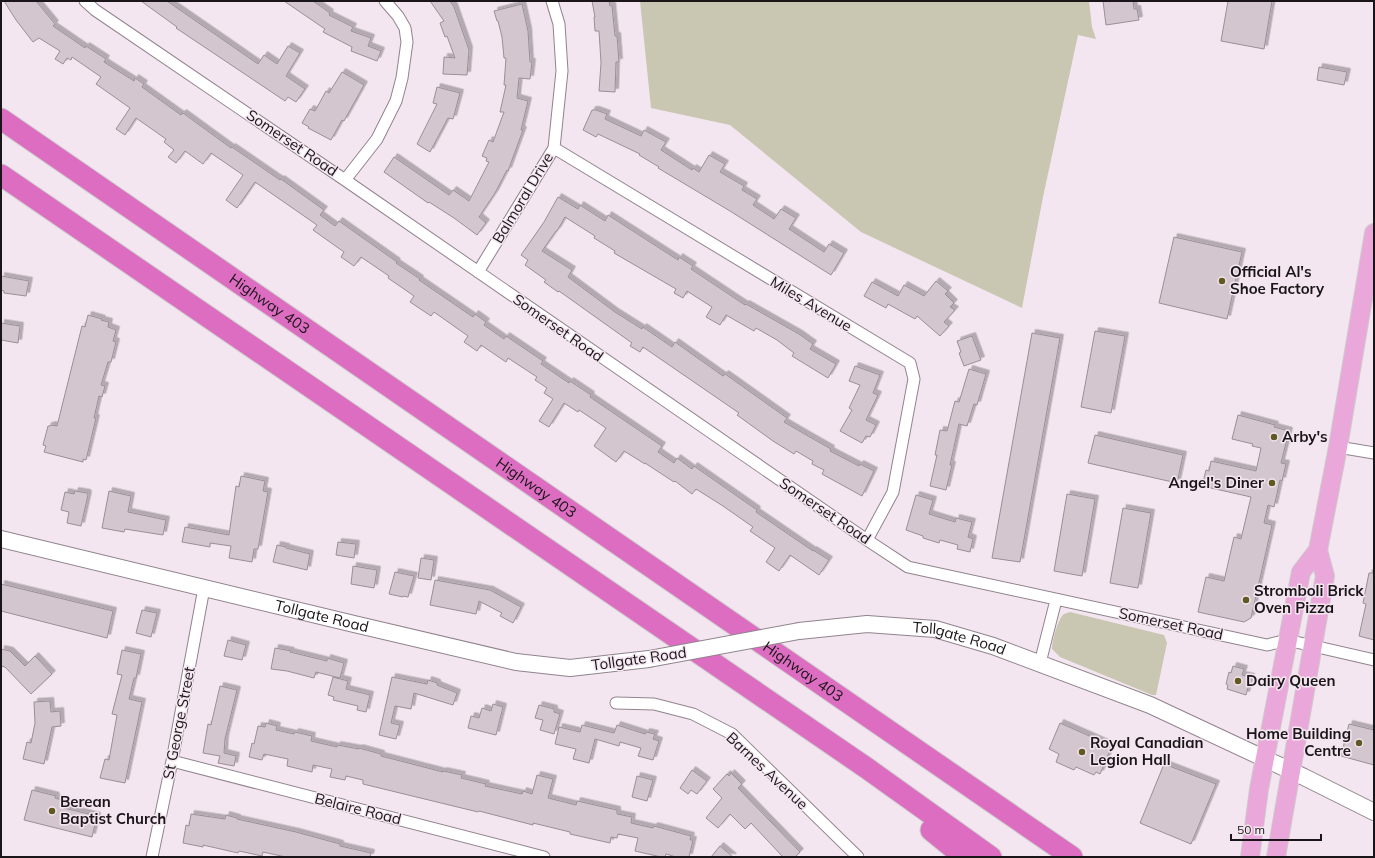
<svg xmlns="http://www.w3.org/2000/svg" width="1375" height="858" font-family="Mulish,sans-serif">
	<style>
		.green { fill: #c9c6b1 }
		.building { fill: #d4c6cf; stroke: #9b8e97; filter: url(#shadow) }
		.lines { fill: none; stroke-linecap: round; stroke-linejoin: round }
		.minor-casing { stroke: #91848d; stroke-width: 13 }
		.secondary-casing { stroke: #91848d; stroke-width: 18 }
		.primary-casing { stroke: #cdcccc; stroke-width: 20 }
		.motorway-casing { stroke: #cdcccc; stroke-width: 23 }
		.minor { stroke: #fff; stroke-width: 11 }
		.secondary { stroke: #fff; stroke-width: 16 }
		.primary { stroke: #eaa7d9; stroke-width: 18 }
		.motorway { stroke: #dc6dc0; stroke-width: 21 }
		.secondary-bridge-casing { stroke: #91848d; stroke-width: 18; stroke-linecap: butt }
		.secondary-bridge { stroke: #fff; stroke-width: 16 }
		.poi-dot { fill: #605723; stroke: #f4e6f0; stroke-width: 1.5 }
		.labels { text-anchor: middle; stroke-width: 3; stroke-linejoin: round; paint-order: stroke }
		.street-label { font-size: 15px; fill: #1a1518; stroke: #f4e6f0 }
		.poi-label { font-size: 15px; font-weight: bold; fill: #1a1518; stroke: #f4e6f0; text-anchor: start }
	</style>
	<defs>
		<filter id="shadow"><feDropShadow dx="3.5" dy="-3.5" stdDeviation="0" flood-color="#0004"/></filter>
	</defs>
	<rect width="100%" height="100%" fill="#f4e6f0"/>
	<path class="green" d="M640,1H1089L1092,27L1096,39L1078,35L1043,197L1022,308L861,232L730,125L651,108Z
		M1070,612L1164,635L1167,643L1156,695H1152L1060,657L1052,649C1052,642 1058,618 1064,614C1066,613 1068,613 1070,612Z"/>
	<path class="building" d="M4,1H36L55,24L53,26L85,48L86,46L106,59L104,62L134,81L135,78L144,84L142,87L181,115L183,113L231,148L232,147L280,180L281,179L324,210L320,215L335,226L339,221L397,262L396,263L420,279L419,280L473,317L475,314L486,322L484,325L504,339L506,336L543,361L541,364L569,383L570,381L591,395L590,397L662,446L658,452L674,463L677,458L692,469L694,466L757,510L756,512L813,551V550L829,560L819,575L790,555L779,571L766,562L775,548L750,531L753,527L723,506L696,489L692,494L675,481L674,482L645,463V464L624,451L616,462L594,446L606,428L579,410L578,412L564,403L549,427L539,421L553,399L544,393L547,388L535,380L537,377L508,358L506,362L481,345L477,351L464,342L468,336L434,312L431,316L410,302L414,296L388,278L389,276L361,257L354,266L341,257L344,252L313,230L317,225L255,182L237,208L226,200L243,175L211,153L203,164L185,151L176,163L168,157L174,150L164,142L166,139L136,118L125,135L116,129L130,108L96,84L101,77L72,57L71,60L67,58L63,64L55,59L60,51L39,38L33,42L16,20Z
		M141,1H167L258,64L264,55L277,64L288,46L300,53L286,76L305,89L296,102L288,97L285,101L176,28L177,27Z
		M284,1H313L330,13L329,15L353,27L351,31L371,38L368,46L381,51L377,61L351,51L352,47L323,32L325,29Z
		M430,1H450L454,7L469,50L467,75L443,74L444,57L455,58L447,36L445,37L440,23L444,21Z
		M592,1H609L610,6H612L615,36H617L619,62H616L615,92L599,91L601,63L599,31H595L594,17H595Z
		M1103,1H1133L1134,9H1137L1139,20L1106,25Z
		M1228,1H1272L1264,49L1221,41Z
		M522,4L528,31L530,62H532L530,79L519,78L517,98L528,101L521,130H523L508,171L507,170L495,193L479,217L486,223L477,235L454,218L429,202L428,203L384,172L394,157L449,195L453,190L469,201L489,162L486,161L487,158L482,156L489,140L493,142L504,112H500L506,85H504L506,58H504L502,37L498,21H497L494,11Z
		M1319,67L1347,72L1344,85L1317,80Z
		M342,72L364,85L344,121L342,120L331,140L308,128L309,127L302,123L310,109L315,111L326,91L329,93Z
		M437,87L460,93L453,119L448,118L430,152L417,144L437,104L433,103Z
		M592,110H596L607,114L605,119L641,136L644,130L666,142L661,150L692,170L693,168L699,172L709,155L725,164L720,172L744,186L742,190L757,199L753,205L774,219L781,209L796,218L789,229L824,252L829,244L844,253L831,275L730,211L658,168L659,167L639,155L640,154L598,134L596,137L583,130Z
		M558,197L578,209L580,205L605,221L608,215L678,260L679,257L693,266L691,269L745,305L746,304L799,334L813,344L810,349L836,364L828,378L792,356L794,353L777,340L756,328L754,331L726,315L720,325L706,317L712,307L687,291L683,298L674,293L676,289L614,253L615,251L594,238L595,236L565,217L557,231H556L542,251L572,270L568,277L615,312L642,329L643,327L672,347L675,342L723,376L725,374L735,381L787,418L784,422L808,436L831,449L830,451L859,466L860,464L874,471L862,496L822,474L824,470L812,464L813,461L796,451L794,454L773,441L737,415L739,413L643,347L640,352L630,346L632,343L559,291L558,292L544,282L546,280L525,265L528,260L521,255L544,222Z
		M1174,237L1242,252L1227,319L1159,303Z
		M1,276L29,281L26,296L4,293V291L1,290Z
		M936,281L948,291L945,294L954,303L950,307L955,310L944,322L949,326L940,336L917,316L915,319L888,304L886,308L864,296L872,282L898,296L904,285L924,296Z
		M88,315L102,319L101,320L109,322L108,327L116,330L113,341L116,342L111,362H108L101,385L105,386L102,397L99,396L94,418H96L86,460L83,459V462L44,452L46,446L43,445L48,426H50L51,425L57,426L82,326L85,327Z
		M1,323L20,326L18,343L1,340Z
		M1095,331L1125,336L1111,413L1081,407Z
		M1032,333L1060,338L1020,562L992,558Z
		M972,336L981,360L964,366L959,353L961,352L957,341Z
		M855,366L880,375L873,393L878,395L866,420L876,425L870,437L866,436L862,443L840,431L852,410L849,408L860,385L849,381Z
		M969,369L986,374L977,405L974,404L967,426L959,424L950,465H952L946,490L930,486L937,455H935L940,430L947,431L955,401L959,402Z
		M1238,415L1275,425L1274,427L1289,431L1281,463L1286,464L1282,481L1280,480L1274,507L1268,505L1264,523L1272,525L1251,618L1244,622L1198,612L1206,577L1224,581L1234,537L1241,539L1251,497L1202,486L1206,470L1209,471L1211,461L1256,471L1261,448L1252,446L1253,444L1232,439Z
		M1095,435L1183,455L1177,483L1088,463Z
		M241,476L265,481L263,491L268,492L258,549H254L252,562L229,558L231,546L210,543V547L182,542L185,527L229,535L236,486L239,487Z
		M75,491L87,493L88,495L81,526L67,523L69,512L61,510L65,492L74,494Z
		M109,491L131,496L128,512L166,520L163,535L125,529L124,532L102,528Z
		M1067,494L1095,499L1082,576L1054,571Z
		M916,495L933,500L929,514L955,522L956,518L972,522L968,537L973,539L970,552L957,549L958,545L940,540L939,543L923,538V536L906,530Z
		M1123,508L1151,513L1138,588L1110,583Z
		M338,542L356,544L354,558L336,555Z
		M277,545L286,547V548L310,554L307,570L273,562Z
		M421,558L434,560L431,580L418,578Z
		M353,566L377,570L374,588L351,584Z
		M395,572L414,576L408,597L403,596V597L389,594Z
		M1369,573H1374V640L1359,636L1366,604L1363,603Z
		M435,580L490,590L521,607L513,623L500,616L502,613L479,601L476,614L430,605Z
		M1,584L113,611L107,638L1,611Z
		M142,610L157,613L151,637L136,633Z
		M228,640L246,645L242,660L224,656Z
		M275,648L291,651L290,652L327,661V658L344,663L340,678L316,672L314,678L287,671L271,669Z
		M1,649L10,651L25,666L35,656L52,674L31,694L5,667L1,666Z
		M122,650L141,654L136,678H134L129,699L142,702L125,783L100,778L105,759L109,760L117,715L112,714L122,675L117,674Z
		M1233,666L1244,669L1242,675L1251,677L1246,695L1227,689L1228,685L1226,684L1229,672L1231,673Z
		M333,677L348,681L346,689L370,695L366,712L357,710L358,706L333,700L334,697L328,695Z
		M392,677L427,684L428,680L437,683V685L457,693L453,705L414,693L411,709L395,706L391,723L400,725L396,739L379,735Z
		M220,686L237,690L225,739L224,753L236,756L234,766L218,763L220,756L203,753L208,724L211,725Z
		M50,701L51,712L60,711L61,726L52,727L44,764L23,759L27,742L31,743L35,723L34,702Z
		M493,704L503,707L496,735L468,728L471,716L479,718L482,708L491,711Z
		M539,705L554,709V712L560,714L554,734L540,730L543,720L535,718Z
		M266,723L277,726L276,730L294,734L295,732L312,736L311,741L337,747V745L359,749V748L381,754V756L443,772V771L462,775L461,778L486,784L485,786L522,794L523,791L532,794L537,775L553,779L548,798L576,805L577,801L617,810V814L632,817L631,823L653,828L654,826L691,836L690,840H693L689,857H676L666,854L665,857H661L635,851L638,838L618,834L617,838L611,837L610,843L570,834V832L533,823V825L479,811L478,812L363,784V780L346,776L345,780L330,777L332,769L313,765L312,772L287,766L288,759L264,754L262,760L249,757L252,743L254,744L258,726L265,727Z
		M1060,723L1112,746L1100,774L1096,772L1094,775L1076,767L1074,770L1056,762L1059,754L1049,749Z
		M1349,724L1374,730V765L1341,756Z
		M582,725L614,733L617,725L645,734L646,732L655,734L653,739L659,741L653,760L638,756L641,748L620,742L619,746L595,739L589,763L573,759L576,749L555,744L559,727L580,732Z
		M1164,764L1216,784L1191,844L1140,823Z
		M692,770L707,781L697,794L691,790L688,794L680,788Z
		M731,773L742,784L738,788L800,852L795,857H783L751,823L745,829L730,814L718,828L706,818L722,798L713,789L727,774L729,776Z
		M637,776L653,780L647,801L632,797Z
		M32,790L56,796L55,798L66,801L64,808L97,816L92,837L24,820Z
		M191,814L225,819L226,815L237,818V819L296,832L340,844V846L371,853L370,857H286L263,852L262,856L239,851L238,853L203,845V847L183,843L186,825L189,826Z
		M720,846L733,857H711Z"/>
	<g class="lines">
		<defs>
			<path id="minor" d="M85,1L95,10L345,180L867,540L908,567L1267,645L1287,640L1374,660
				M554,148L910,363L914,379L893,492L867,540
				M345,180L377,139L396,101L402,78L407,42L405,28L398,16L385,1
				M478,272L554,148L562,71L559,24L552,1
				M1338,447L1374,453
				M1040,663L1056,600
				M616,703L654,704L693,714L732,734L858,857
				M172,761L544,857
				M152,857L172,761L204,588"/>
			<g id="secondary">
				<path id="s1" d="M1,539L354,624L516,662L570,668L649,659"/>
				<path id="s2" d="M799,631L867,624L935,629L993,646L1150,705L1304,777L1374,812"/>
			</g>
			<path id="primary" d="M1250,857L1259,789L1301,572L1318,550
				M1276,857L1325,576L1318,550L1338,447L1374,233"/>
			<g id="motorway">
				<path id="s3" d="M1,119L1072,857"/>
				<path d="M1,175L868,769L991,857"/>
				<path d="M931,830L964,857"/>
			</g>
		</defs>
		<use href="#minor" class="minor-casing"/>
		<use href="#secondary" class="secondary-casing"/>
		<use href="#primary" class="primary-casing"/>
		<use href="#motorway" class="motorway-casing"/>
		<use href="#minor" class="minor"/>
		<use href="#secondary" class="secondary"/>
		<use href="#primary" class="primary"/>
		<use href="#motorway" class="motorway"/>
		<defs>
			<path id="secondary-bridge" d="M649,659L799,631"/>
		</defs>
		<use href="#secondary-bridge" class="secondary-bridge-casing"/>
		<use href="#secondary-bridge" class="secondary-bridge"/>
	</g>
	<g class="poi-dot">
		<circle cx="1222" cy="281" r="4"/>
		<circle cx="1274" cy="437" r="4"/>
		<circle cx="1272" cy="483" r="4"/>
		<circle cx="1246" cy="600" r="4"/>
		<circle cx="1238" cy="681" r="4"/>
		<circle cx="1359" cy="743" r="4"/>
		<circle cx="1082" cy="752" r="4"/>
		<circle cx="52" cy="811" r="4"/>
	</g>
	<g class="labels">
		<g class="street-label">
			<text transform="translate(292 143) rotate(34)" y="5">Somerset Road</text>
			<text transform="translate(523 198) rotate(-59)" y="5">Balmoral Drive</text>
			<text dy="5" stroke="none"><textPath href="#s3" startOffset="326">Highway 403</textPath></text>
			<text transform="translate(811 304) rotate(31)" y="5">Miles Avenue</text>
			<text transform="translate(558 328) rotate(35)" y="5">Somerset Road</text>
			<text dy="5" stroke="none"><textPath href="#s3" startOffset="650">Highway 403</textPath></text>
			<text transform="translate(825 511) rotate(34)" y="5">Somerset Road</text>
			<text dy="5" stroke="none"><textPath href="#s1" startOffset="330">Tollgate Road</textPath></text>
			<text transform="translate(1171 624) rotate(12)" y="5">Somerset Road</text>
			<text dy="5" stroke="none"><textPath href="#s2" startOffset="162">Tollgate Road</textPath></text>
			<text transform="translate(639 659) rotate(-8)" y="5">Tollgate Road</text>
			<text dy="5" stroke="none"><textPath href="#s3" startOffset="974">Highway 403</textPath></text>
			<text transform="translate(179 723) rotate(-79)" y="5">St George Street</text>
			<text transform="translate(767 771) rotate(43)" y="5">Barnes Avenue</text>
			<text transform="translate(358 809) rotate(14)" y="5">Belaire Road</text>
		</g>
		<g class="poi-label">
			<text x="1230" y="277">Official Al's<tspan x="1230" dy="17">Shoe Factory</tspan></text>
			<text x="1282" y="442">Arby's</text>
			<text x="1264" y="488" text-anchor="end">Angel's Diner</text>
			<text x="1254" y="596">Stromboli Brick<tspan x="1254" dy="17">Oven Pizza</tspan></text>
			<text x="1246" y="686">Dairy Queen</text>
			<text x="1351" y="739" text-anchor="end">Home Building<tspan x="1351" dy="17">Centre</tspan></text>
			<text x="1090" y="748">Royal Canadian<tspan x="1090" dy="17">Legion Hall</tspan></text>
			<text x="60" y="807">Berean<tspan x="60" dy="17">Baptist Church</tspan></text>
		</g>
	</g>
	<rect width="1375" height="858" fill="none" stroke="#1a1518" stroke-width="4"/>
	<path d="M1231 834v6h90v-6" fill="none" stroke="#1a1518" stroke-width="2"/>
	<text x="1237" y="834" font-size="12" fill="#1a1518" stroke="#f4e6f0" stroke-width="3" paint-order="stroke">50 m</text>
</svg>
